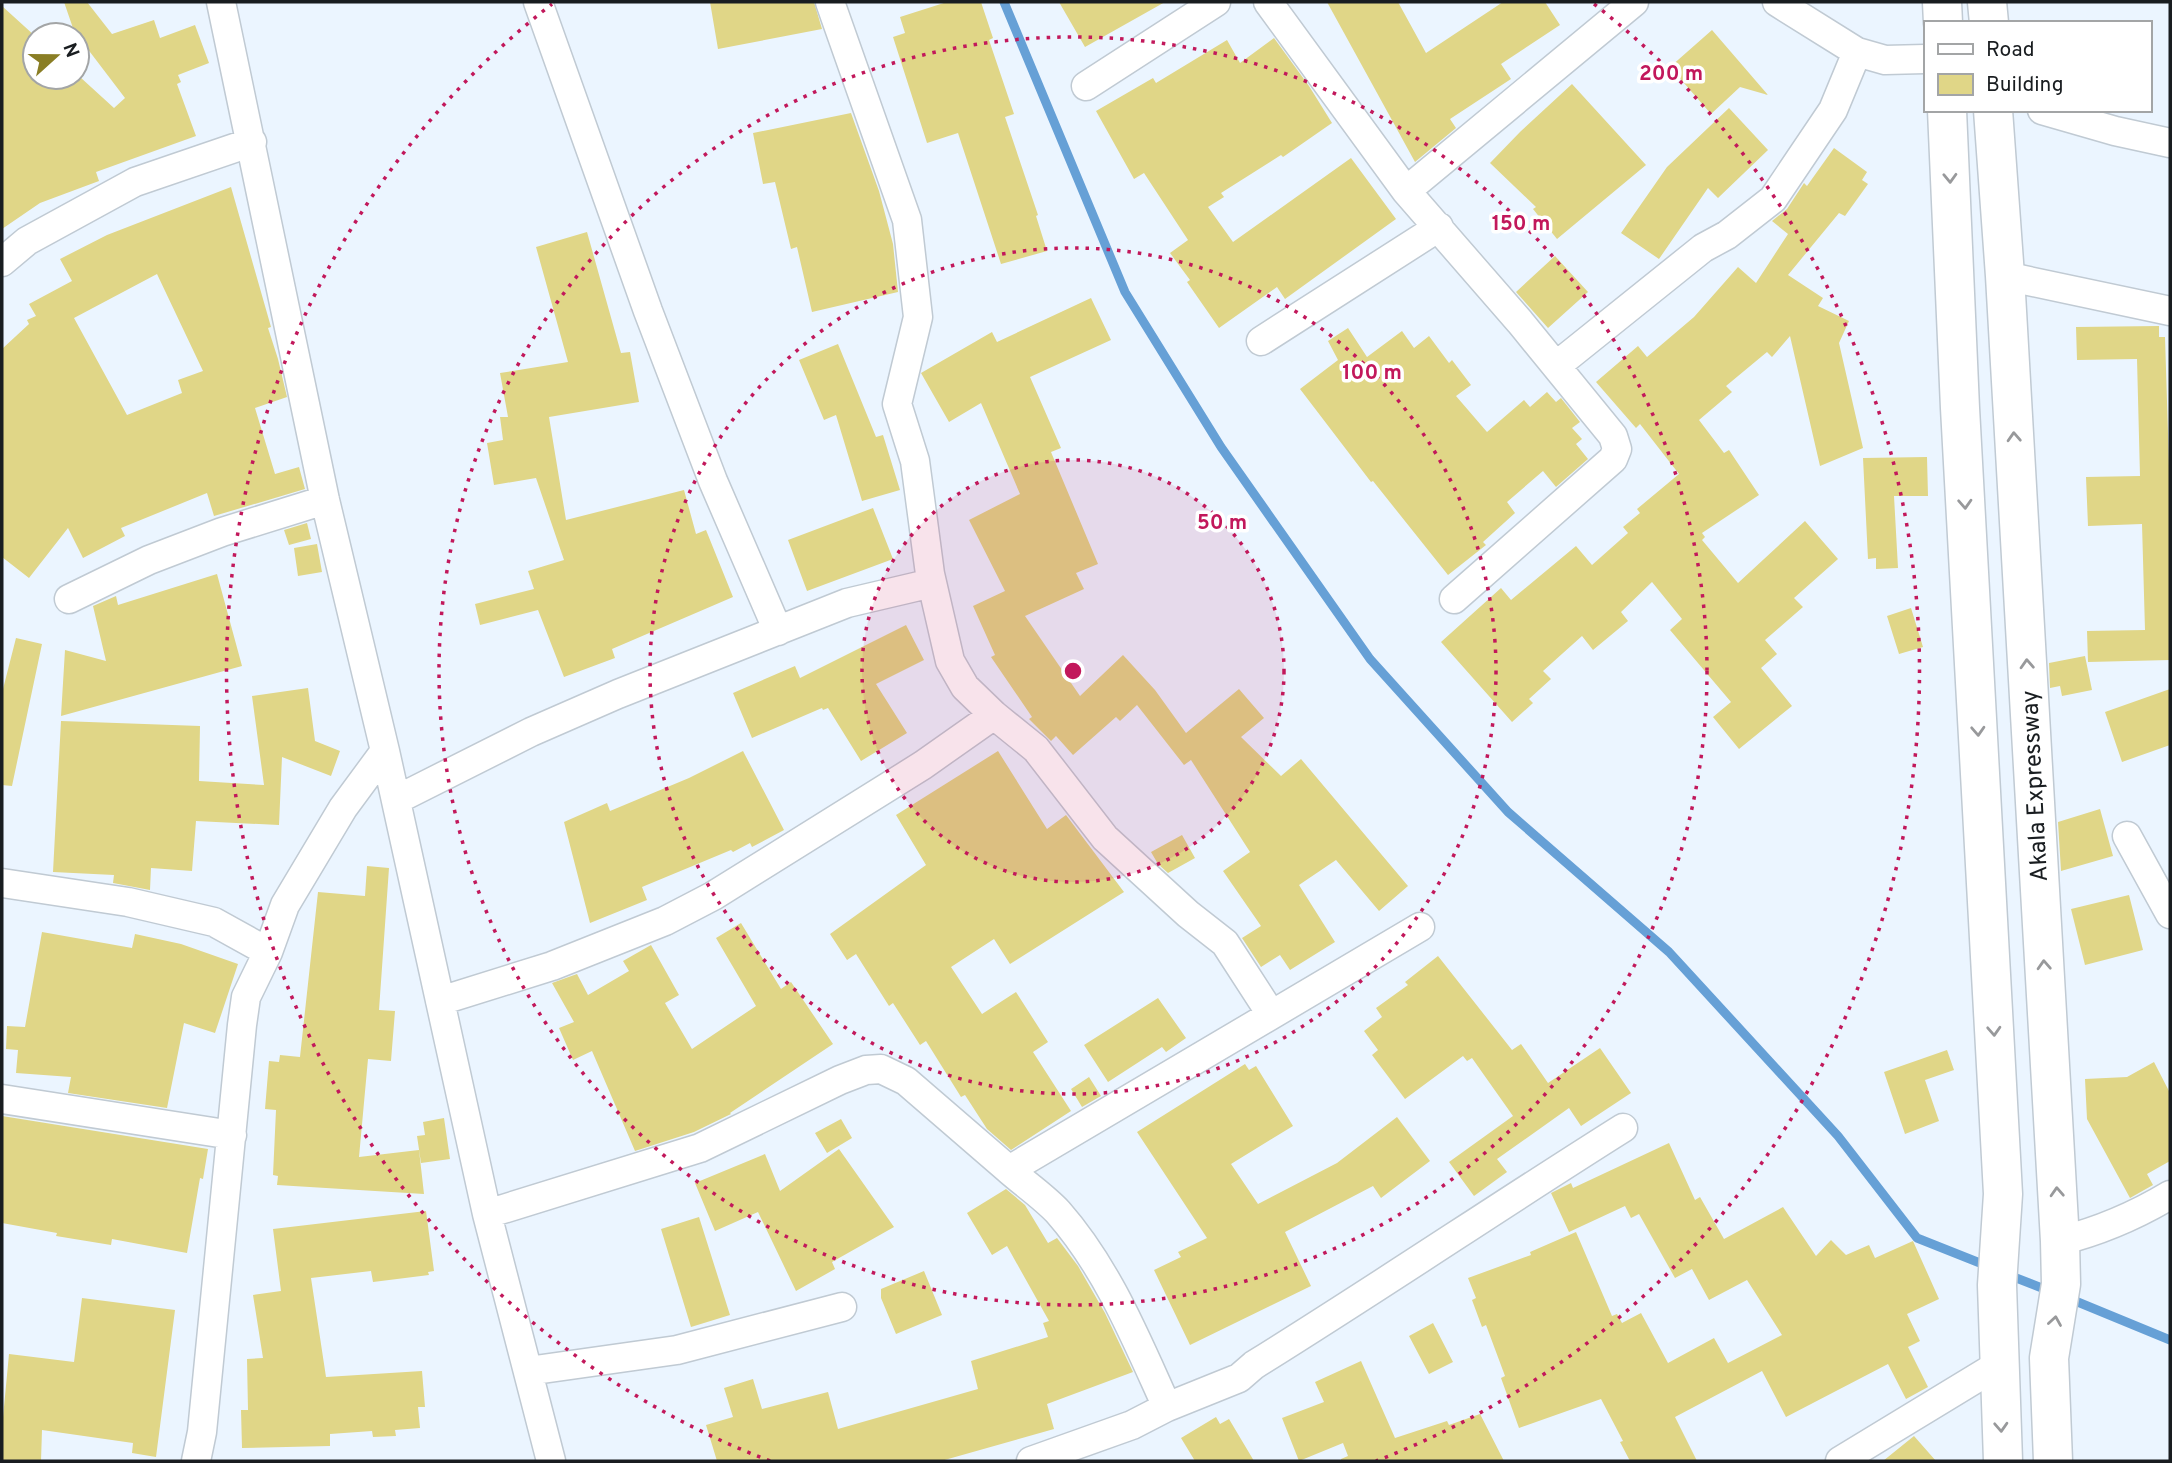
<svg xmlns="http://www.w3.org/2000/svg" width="2172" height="1463" font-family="Overpass,sans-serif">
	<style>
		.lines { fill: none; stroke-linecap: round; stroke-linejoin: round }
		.stream { stroke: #66a0d6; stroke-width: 9 }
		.building { fill: #e0d687; fill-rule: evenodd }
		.minor-casing { stroke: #c0cad3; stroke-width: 31 }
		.primary-casing { stroke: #c0cad3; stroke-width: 41 }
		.minor { stroke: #fff; stroke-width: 28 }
		.primary { stroke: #fff; stroke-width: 38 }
		.oneway { stroke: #98999b }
		.ring { fill: none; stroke: #c2185b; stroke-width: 3.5; stroke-dasharray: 3.5 7 }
		.labels { text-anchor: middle; stroke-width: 7; stroke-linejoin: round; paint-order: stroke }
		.street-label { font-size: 24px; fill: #191d20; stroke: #fff }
		.centre { fill: #c2185b; stroke: #fff; stroke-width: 3.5 }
		.ring-label { font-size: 21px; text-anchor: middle; font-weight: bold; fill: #c2185b; stroke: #fff; stroke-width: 7; stroke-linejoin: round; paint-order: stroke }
	</style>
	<rect width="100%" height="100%" fill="#ebf5ff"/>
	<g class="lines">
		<path class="stream" d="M1004,2L1125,292L1221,447L1370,659L1508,812L1669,952L1838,1136L1917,1238L1990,1267
			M2006,1274L2052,1292
			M2068,1298L2170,1340"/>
	</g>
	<path class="building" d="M64,2H87L112,34L154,20L160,38L195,25L209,63L178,75L181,82L177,84L196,136L96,172L99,181L40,203L2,229V6L35,36V77H80L114,108L125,98L74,31Z
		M710,2H814L822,29L718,49Z
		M947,2H981L993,38L989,40L1014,114L1005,117L1038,215L1036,216L1047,251L1001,264L958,133L927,143L893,37L905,33L900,17Z
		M1059,2H1165L1085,47Z
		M1327,2H1398L1426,53L1503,2H1545L1560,25L1501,64L1511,79L1450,119L1456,128L1415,162Z
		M1712,30L1768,95L1740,87L1711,114L1670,67Z
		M1274,38L1309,86L1332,123L1283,157L1281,155L1221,193L1224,197L1208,207L1233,242L1351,158L1396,219L1285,299L1277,287L1219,328L1187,282L1190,280L1170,253L1188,240L1144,173L1134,179L1096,111L1153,78L1156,83L1227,40L1240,63Z
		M1572,84L1646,165L1557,239L1533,209L1536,207L1490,163L1521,131Z
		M1729,108L1768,150L1718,198L1708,188L1659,259L1621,233L1667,167Z
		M851,113L879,191L893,244L898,292L812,312L797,247L791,249L775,182L763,184L753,133Z
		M1834,148L1867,172L1862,180L1868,184L1845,216L1839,213L1788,275L1823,298L1818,306L1849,321L1839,343L1863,448L1820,466L1790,336L1772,357L1767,352L1726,386L1732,392L1699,420L1724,453L1729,450L1759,495L1702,533L1705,537L1702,540L1738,583L1805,521L1838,559L1794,598L1803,607L1765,640L1777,654L1761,668L1792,706L1739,749L1713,717L1731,702L1670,630L1682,619L1652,582L1621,612L1628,621L1593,650L1582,636L1543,671L1551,679L1529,699L1533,703L1512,722L1441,642L1501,588L1511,600L1576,546L1592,565L1628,533L1623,527L1640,513L1637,509L1679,474L1640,424L1636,428L1596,382L1638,346L1647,357L1694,317L1738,267L1756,283L1788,234L1772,221L1787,209L1804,183L1807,186Z
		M231,187L271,327L268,328L278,359L287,397L255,408L275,474L299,467L305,489L214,516L207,493L121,528L125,536L83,558L68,528L29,578L2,557V349L29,324L27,320L36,316L29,304L72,281L60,259L107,235ZM157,274L203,371L178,380L182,393L127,415L74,318Z
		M587,232L621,353L630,352L639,402L549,417L566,520L684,490L696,534L706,530L733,597L612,649L615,658L564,677L538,610L480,625L475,604L534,589L528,571L564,560L536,478L494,485L487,443L503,440L500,417H508L500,373L568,362L536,247Z
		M1555,256L1588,292L1548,328L1516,292Z
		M1091,298L1111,340L1030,377L1061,448L1051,452L1098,564L1076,573L1084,589L1025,616L1080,696L1123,655L1155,690L1186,733L1239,689L1264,718L1241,737L1281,776L1301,759L1408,886L1379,911L1336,860L1299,885L1335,942L1290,970L1280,955L1261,967L1242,938L1261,926L1223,871L1250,852L1191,760L1184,765L1137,705L1120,721L1116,717L1073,755L1056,736L1051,741L1029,719L1032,717L991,657L995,655L973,606L1005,591L969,520L1020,494L981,403L949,422L921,373L992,332L997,342Z
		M2159,326V337H2165L2170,498V660L2088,662L2087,631L2145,630L2142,524L2088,526L2086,477L2140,476L2137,359L2077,360L2076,327Z
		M1348,328L1367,357L1402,331L1414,348L1429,336L1449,363L1452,360L1471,385L1456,396L1487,432L1524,400L1530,407L1547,392L1556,402L1561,398L1580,422L1572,428L1582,439L1576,444L1588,459L1556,487L1543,471L1507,502L1515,513L1483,542L1486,545L1448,575L1373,481L1371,482L1300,389L1338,360L1328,341Z
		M838,344L876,437L883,435L900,490L862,501L836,415L824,420L799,360Z
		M1927,457L1928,496H1894L1898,568L1876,569V558L1868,559L1863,458Z
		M873,508L893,559L807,591L788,540Z
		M307,523L311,539L289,545L284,530Z
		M317,544L322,572L298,576L294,548Z
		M217,574L242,666L61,716L65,650L106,661L93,606L116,596L118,605Z
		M1911,608L1923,647L1899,654L1887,616Z
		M906,625L924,660L876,684L907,733L861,761L828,708L823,710L822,708L752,738L733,693L795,666L800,678Z
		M16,638L42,644L12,786L2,785V693Z
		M2085,656L2092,690L2062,696L2060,686L2050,688L2049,663Z
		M308,688L315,741L340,751L331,776L282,757L279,825L196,821L192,871L151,868L150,890L113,883L114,875L53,872L61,721L200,726L199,781L264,785L252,696Z
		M2170,689V745L2122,762L2105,712Z
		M743,751L784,830L752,847L750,843L733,852L731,850L642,887L647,900L590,923L564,822L607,803L610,811L689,778Z
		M998,751L1047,829L1066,815L1124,892L1010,964L994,939L951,967L982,1014L1016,992L1048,1042L1033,1052L1071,1111L1011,1150L987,1129L965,1095L961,1097L926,1041L920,1045L893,1003L889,1006L856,954L847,960L830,934L926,865L896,815Z
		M2100,809L2113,856L2061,871L2058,822Z
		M1182,835L1195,858L1168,873L1158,864L1151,852Z
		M367,866L389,868L379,1010L395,1011L391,1061L368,1059L359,1157L419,1150L424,1194L277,1185L278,1176L273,1175L276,1110L265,1109L269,1061L279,1062L280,1055L300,1057L318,892L365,896Z
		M2129,895L2143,950L2085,965L2071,909Z
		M741,923L781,989L791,982L833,1044L730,1113L731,1114L694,1132L635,1151L592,1051L573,1060L559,1028L574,1022L552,983L577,974L588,995L629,971L623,961L651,945L679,995L665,1003L692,1049L756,1006L716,938Z
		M42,932L132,948L135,934L181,944L238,964L215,1033L184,1023L167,1108L68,1093L71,1077L16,1073L18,1050L6,1049L7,1026L25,1027Z
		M1438,956L1512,1050L1521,1044L1548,1083L1600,1048L1631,1093L1581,1126L1569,1108L1497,1159L1507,1172L1474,1196L1449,1162L1513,1116L1472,1058L1467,1061L1463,1056L1405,1099L1372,1055L1378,1050L1364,1031L1382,1017L1376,1008L1408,985L1405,982Z
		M1158,998L1186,1038L1166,1052L1162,1047L1108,1082L1084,1045Z
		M1947,1050L1954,1070L1925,1080L1939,1121L1905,1134L1884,1072Z
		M2154,1062L2170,1093V1161L2147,1174L2153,1185L2130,1198L2087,1119L2085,1079L2127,1077Z
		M1245,1064L1249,1070L1256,1066L1293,1126L1231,1164L1258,1204L1337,1163L1397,1117L1430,1161L1381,1198L1373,1186L1285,1232L1311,1286L1190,1345L1154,1270L1181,1257L1178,1252L1207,1238L1137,1132Z
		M1089,1077L1101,1096L1082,1107L1071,1089Z
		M2,1116L208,1149L203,1179L200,1178L187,1253L112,1239L111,1245L56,1236L57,1233L2,1223Z
		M444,1118L450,1159L421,1163L417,1136L425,1135L423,1122Z
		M841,1119L852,1138L827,1153L815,1133Z
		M1669,1143L1695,1200L1700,1197L1724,1239L1783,1207L1816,1256L1831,1240L1846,1255L1869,1245L1875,1258L1913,1241L1939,1299L1907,1314L1920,1341L1908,1347L1928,1387L1906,1399L1888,1364L1786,1417L1762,1371L1675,1417L1697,1461H1630L1620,1442L1623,1441L1601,1399L1519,1428L1501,1378L1505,1376L1486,1325L1482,1327L1472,1300L1476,1298L1468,1278L1531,1255L1530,1252L1576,1232L1612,1316L1617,1314L1622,1323L1641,1313L1668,1363L1714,1338L1728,1363L1782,1335L1747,1280L1709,1300L1692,1269L1675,1278L1639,1214L1631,1218L1625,1206L1569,1232L1551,1193L1571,1183L1573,1188Z
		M839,1149L894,1227L832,1262L835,1269L796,1291L758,1212L715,1231L695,1183L765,1154L780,1191Z
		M1006,1189L1025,1205L1048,1243L1057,1238L1078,1266L1105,1313L1133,1372L1047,1404L1054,1429L941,1461H717L706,1425L733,1417L724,1388L753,1379L762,1409L828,1392L838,1429L978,1389L971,1361L1048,1337L1043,1323L1049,1321L1007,1246L992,1255L967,1213Z
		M426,1211L434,1271L428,1272L429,1275L373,1282L371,1271L311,1278L326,1377L422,1371L425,1407H418L420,1428L395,1430L396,1436L373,1437L372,1431L330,1434V1446L242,1448L241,1410H248L247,1359L263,1358L253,1295L281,1291L273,1229Z
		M699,1217L730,1315L691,1327L661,1229Z
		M924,1271L942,1315L896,1334L881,1298V1289Z
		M82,1298L175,1310L156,1457L132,1453L133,1443L42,1430L41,1461H2V1428L9,1354L74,1362Z
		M1433,1323L1453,1362L1429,1374L1409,1336Z
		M1361,1361L1395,1438L1447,1421L1449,1425L1480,1414L1504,1461H1341V1459L1348,1456L1343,1443L1299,1461L1282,1418L1324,1402L1315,1382Z
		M1216,1417L1220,1424L1229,1419L1254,1461H1195L1181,1438Z
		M1914,1436L1936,1461H1883Z"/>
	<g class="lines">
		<defs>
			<path id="minor" d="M221,2L325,500L385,751L487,1214L551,1461
				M538,2L648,311L713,481L778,631
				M830,2L907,220L918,317L897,404L915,461L930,574L950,661L965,687L994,715L1036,749L1105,838L1188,914L1225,943L1271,1014
				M1268,2L1406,191L1520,322L1613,436L1617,449L1613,459L1454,599
				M1777,2L1857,52L1885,60L1925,59
				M1086,86L1216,2
				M2042,110L2115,131L2170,143
				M1406,191L1634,2
				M2,262L27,241L135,182L252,142
				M2005,276L2170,311
				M1261,341L1439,227
				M1556,366L1703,248L1727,235L1773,199L1833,110L1857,52
				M69,599L149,560L222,532L325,500
				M396,800L531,732L618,694L847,603L932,583
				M2127,836L2170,914
				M2,883L128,902L214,922L268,952
				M440,1001L552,966L665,921L713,896L923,765L994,715
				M2,1099L232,1135
				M487,1214L700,1148L840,1080L866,1070L881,1069L906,1081L1009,1170
				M2060,1241C2100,1231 2135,1216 2170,1195
				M528,1371L677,1350L842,1307
				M1167,1407C1136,1339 1108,1269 1058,1212C1044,1197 1025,1184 1009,1170L1420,927
				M196,1461L202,1432L242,1025L246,997L268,952L285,905L343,808L385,751
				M1031,1461L1132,1425L1167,1407L1239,1378L1254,1365C1378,1288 1499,1206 1623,1128
				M1840,1461L1998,1365"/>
			<path id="primary" d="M1942,2L1943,23
				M1987,2L1989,23
				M1947,110L1960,408L2003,1194L1997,1285L2003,1461
				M1993,110L2005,276L2060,1241L2061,1284L2049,1358L2053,1461"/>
		</defs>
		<use href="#minor" class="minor-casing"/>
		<use href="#primary" class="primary-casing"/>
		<use href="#minor" class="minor"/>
		<use href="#primary" class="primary"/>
	</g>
	<defs><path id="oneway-chevron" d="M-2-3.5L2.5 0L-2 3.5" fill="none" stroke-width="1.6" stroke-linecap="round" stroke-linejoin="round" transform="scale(1.75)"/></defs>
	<g class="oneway">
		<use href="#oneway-chevron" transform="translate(1950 178) rotate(88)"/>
		<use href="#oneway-chevron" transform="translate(2014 437) rotate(-93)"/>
		<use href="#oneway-chevron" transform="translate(1965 504) rotate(87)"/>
		<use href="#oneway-chevron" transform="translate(2027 664) rotate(-93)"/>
		<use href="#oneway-chevron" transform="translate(1978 731) rotate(87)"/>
		<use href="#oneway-chevron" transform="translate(2044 965) rotate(-93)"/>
		<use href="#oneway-chevron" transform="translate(1994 1031) rotate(87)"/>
		<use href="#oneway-chevron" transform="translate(2057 1192) rotate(-93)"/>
		<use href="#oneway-chevron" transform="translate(2055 1321) rotate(-81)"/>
		<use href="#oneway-chevron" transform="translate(2001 1427) rotate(87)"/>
	</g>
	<circle cx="1073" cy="671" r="211" fill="#c2185b" fill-opacity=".12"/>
	<g class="ring">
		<circle cx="1073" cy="671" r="211"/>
		<circle cx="1073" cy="671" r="423"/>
		<circle cx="1073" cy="671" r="634"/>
		<path d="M770 1461A846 846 0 0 1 552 4M1594 4A846 846 0 0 1 1376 1461"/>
	</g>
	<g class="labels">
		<g class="street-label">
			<text transform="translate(2034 786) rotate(-93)" y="8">Akala Expressway</text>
		</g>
	</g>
	<circle cx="1073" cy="671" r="10" class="centre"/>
	<g class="ring-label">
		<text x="1671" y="80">200 m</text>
		<text x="1521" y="230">150 m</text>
		<text x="1372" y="379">100 m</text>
		<text x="1222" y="529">50 m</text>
	</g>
	<rect width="2172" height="1463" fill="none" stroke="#191d20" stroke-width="7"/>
	<rect x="1924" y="21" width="228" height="91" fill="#ffffff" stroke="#a3a5a6" stroke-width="2"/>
	<rect x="1938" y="44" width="35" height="10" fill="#ffffff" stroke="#a3a5a6" stroke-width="2"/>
	<text x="1986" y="56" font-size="21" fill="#191d20">Road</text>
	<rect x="1938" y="74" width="35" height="21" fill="#e0d687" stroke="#a3a5a6" stroke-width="2"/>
	<text x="1986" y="91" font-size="21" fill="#191d20">Building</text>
	<g transform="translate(56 56) rotate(69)"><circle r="33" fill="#ffffff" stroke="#a3a5a6" stroke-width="2"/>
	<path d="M0-5L12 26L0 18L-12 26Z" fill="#8a7e25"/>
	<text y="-10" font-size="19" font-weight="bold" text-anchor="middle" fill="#191d20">N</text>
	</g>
</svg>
